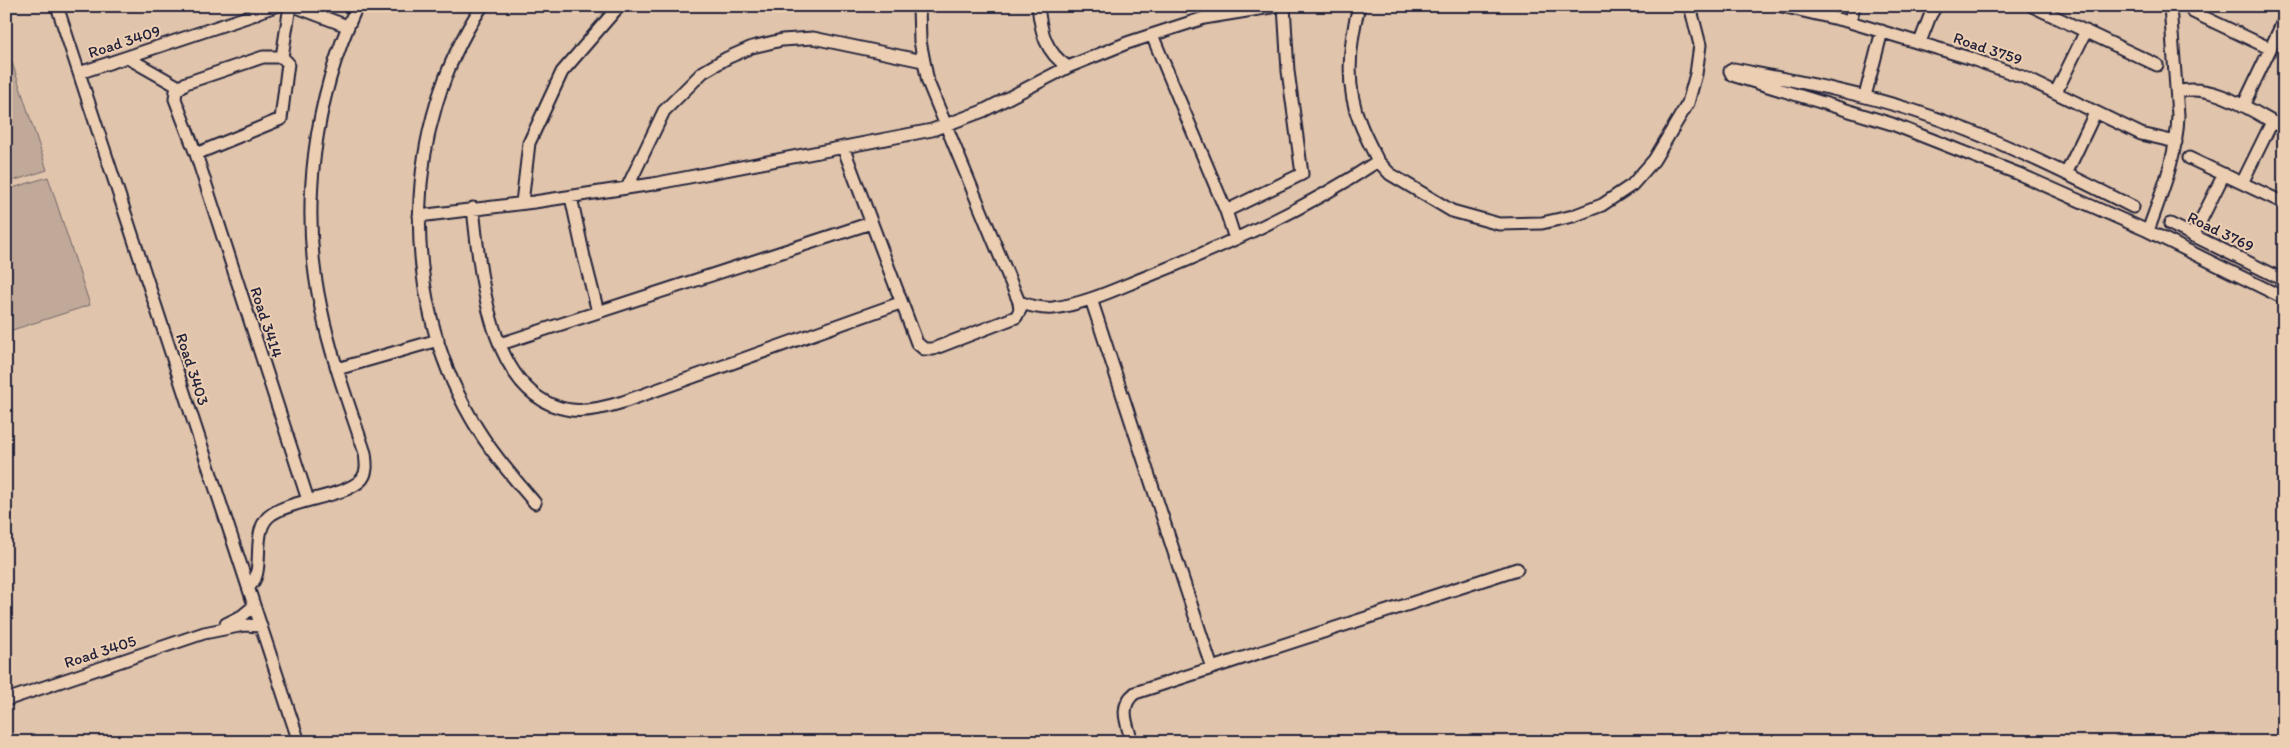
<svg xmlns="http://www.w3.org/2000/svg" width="2290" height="748" font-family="Itim,sans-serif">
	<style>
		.green { fill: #c0a998; stroke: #71666a }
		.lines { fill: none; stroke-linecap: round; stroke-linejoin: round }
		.minor-casing { stroke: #22223b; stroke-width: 15 }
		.minor { stroke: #ecceb2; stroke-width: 11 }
		.labels { text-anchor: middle; stroke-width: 4; stroke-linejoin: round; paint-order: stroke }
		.street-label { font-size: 16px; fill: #22223b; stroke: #ecceb2 }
	</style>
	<rect width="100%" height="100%" fill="#e0c4ab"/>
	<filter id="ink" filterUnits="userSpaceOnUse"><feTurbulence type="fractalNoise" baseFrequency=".02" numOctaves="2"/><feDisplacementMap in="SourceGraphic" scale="10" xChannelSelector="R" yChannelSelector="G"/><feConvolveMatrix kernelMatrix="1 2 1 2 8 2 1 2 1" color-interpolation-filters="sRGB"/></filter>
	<g filter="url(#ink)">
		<path class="green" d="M6,44L47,170L6,183Z
			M48,177L90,305L6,332V190Z"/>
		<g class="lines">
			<defs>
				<path id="minor" d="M57,6L299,742
					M294,6L347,26
					M482,6C402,127 399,293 471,418C489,450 512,476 535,503
					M1038,6C1041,32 1045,52 1068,67
					M1359,6C1349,44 1345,86 1360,123C1365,136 1372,149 1378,161
					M1782,6L1850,22L1966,57L2023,77L2141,134L2176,142
					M2032,6L2157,65
					M258,12L276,6
					M2193,12L2269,48
					M1850,22L1854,6
					M1152,35L1226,211L1235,239
					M1920,42L1930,16L1936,6
					M282,57L290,6
					M128,58L179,87
					M79,73L253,15L258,12L257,6
					M2056,92L2086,31
					M2177,92C2214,82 2252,112 2284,128
					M1865,96L1882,31
					M2243,106L2284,20
					M843,147L917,343L924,349H933L1016,317L1020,310L1019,302L928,82L920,41L919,6
					M196,154L281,119L288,63L282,57H263L186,83L176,91L175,99L196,154L308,500
					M2189,158L2284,203
					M2066,174L2095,113
					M2242,183L2272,122
					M627,188L664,111L703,72L727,58L752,47L782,40L813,38L923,61
					M571,197L584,257L598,312
					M522,203L529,143L562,72L619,6
					M2133,207C2062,171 1991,136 1915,111C1856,92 1795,81 1734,69L1730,71L1732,75L1892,124L2019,174L2148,231L2284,298
					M473,208C480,271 489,399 571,410C588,412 607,407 623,402L900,303
					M1226,211L1302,174L1288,71L1284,6
					M419,216L534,202L653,184L932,130L983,111L1068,67L1127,43L1204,18L1277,6
					M2170,224L2284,280
					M2148,231C2162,192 2177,156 2178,115L2170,6
					M2193,236L2224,174
					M1091,299L1212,668
					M1019,302C1030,306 1041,309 1053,308C1085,304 1116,289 1146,277C1226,245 1306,209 1378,161L1390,174L1452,211L1499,224L1542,223L1573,216L1602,205L1632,185L1654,160L1688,103L1696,74L1700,45L1690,6
					M500,344L871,223
					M337,369L438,340
					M248,587C268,575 248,529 272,514C294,499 346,497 362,479C368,471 366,462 365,453C349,405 331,357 321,308C299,208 314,98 357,6
					M226,624L242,616L254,606
					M6,700L204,633L244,625L261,626
					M1132,742C1127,724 1118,706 1135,693L1517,569"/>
			</defs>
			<use href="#minor" class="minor-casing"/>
			<use href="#minor" class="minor"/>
		</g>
	</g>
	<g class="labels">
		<g class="street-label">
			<text transform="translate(124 41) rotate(-18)" y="6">Road 3409</text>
			<text transform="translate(1988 48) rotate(19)" y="6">Road 3759</text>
			<text transform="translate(2221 231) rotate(26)" y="6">Road 3769</text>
			<text transform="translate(267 322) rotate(72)" y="6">Road 3414</text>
			<text transform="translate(193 369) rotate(72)" y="6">Road 3403</text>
			<text transform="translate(100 651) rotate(-18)" y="6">Road 3405</text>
		</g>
	</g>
	<rect width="2290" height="748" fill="none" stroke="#ecceb2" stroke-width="25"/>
	<rect x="12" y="12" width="2265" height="723" fill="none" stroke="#22223b" stroke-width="2" filter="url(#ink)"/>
</svg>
